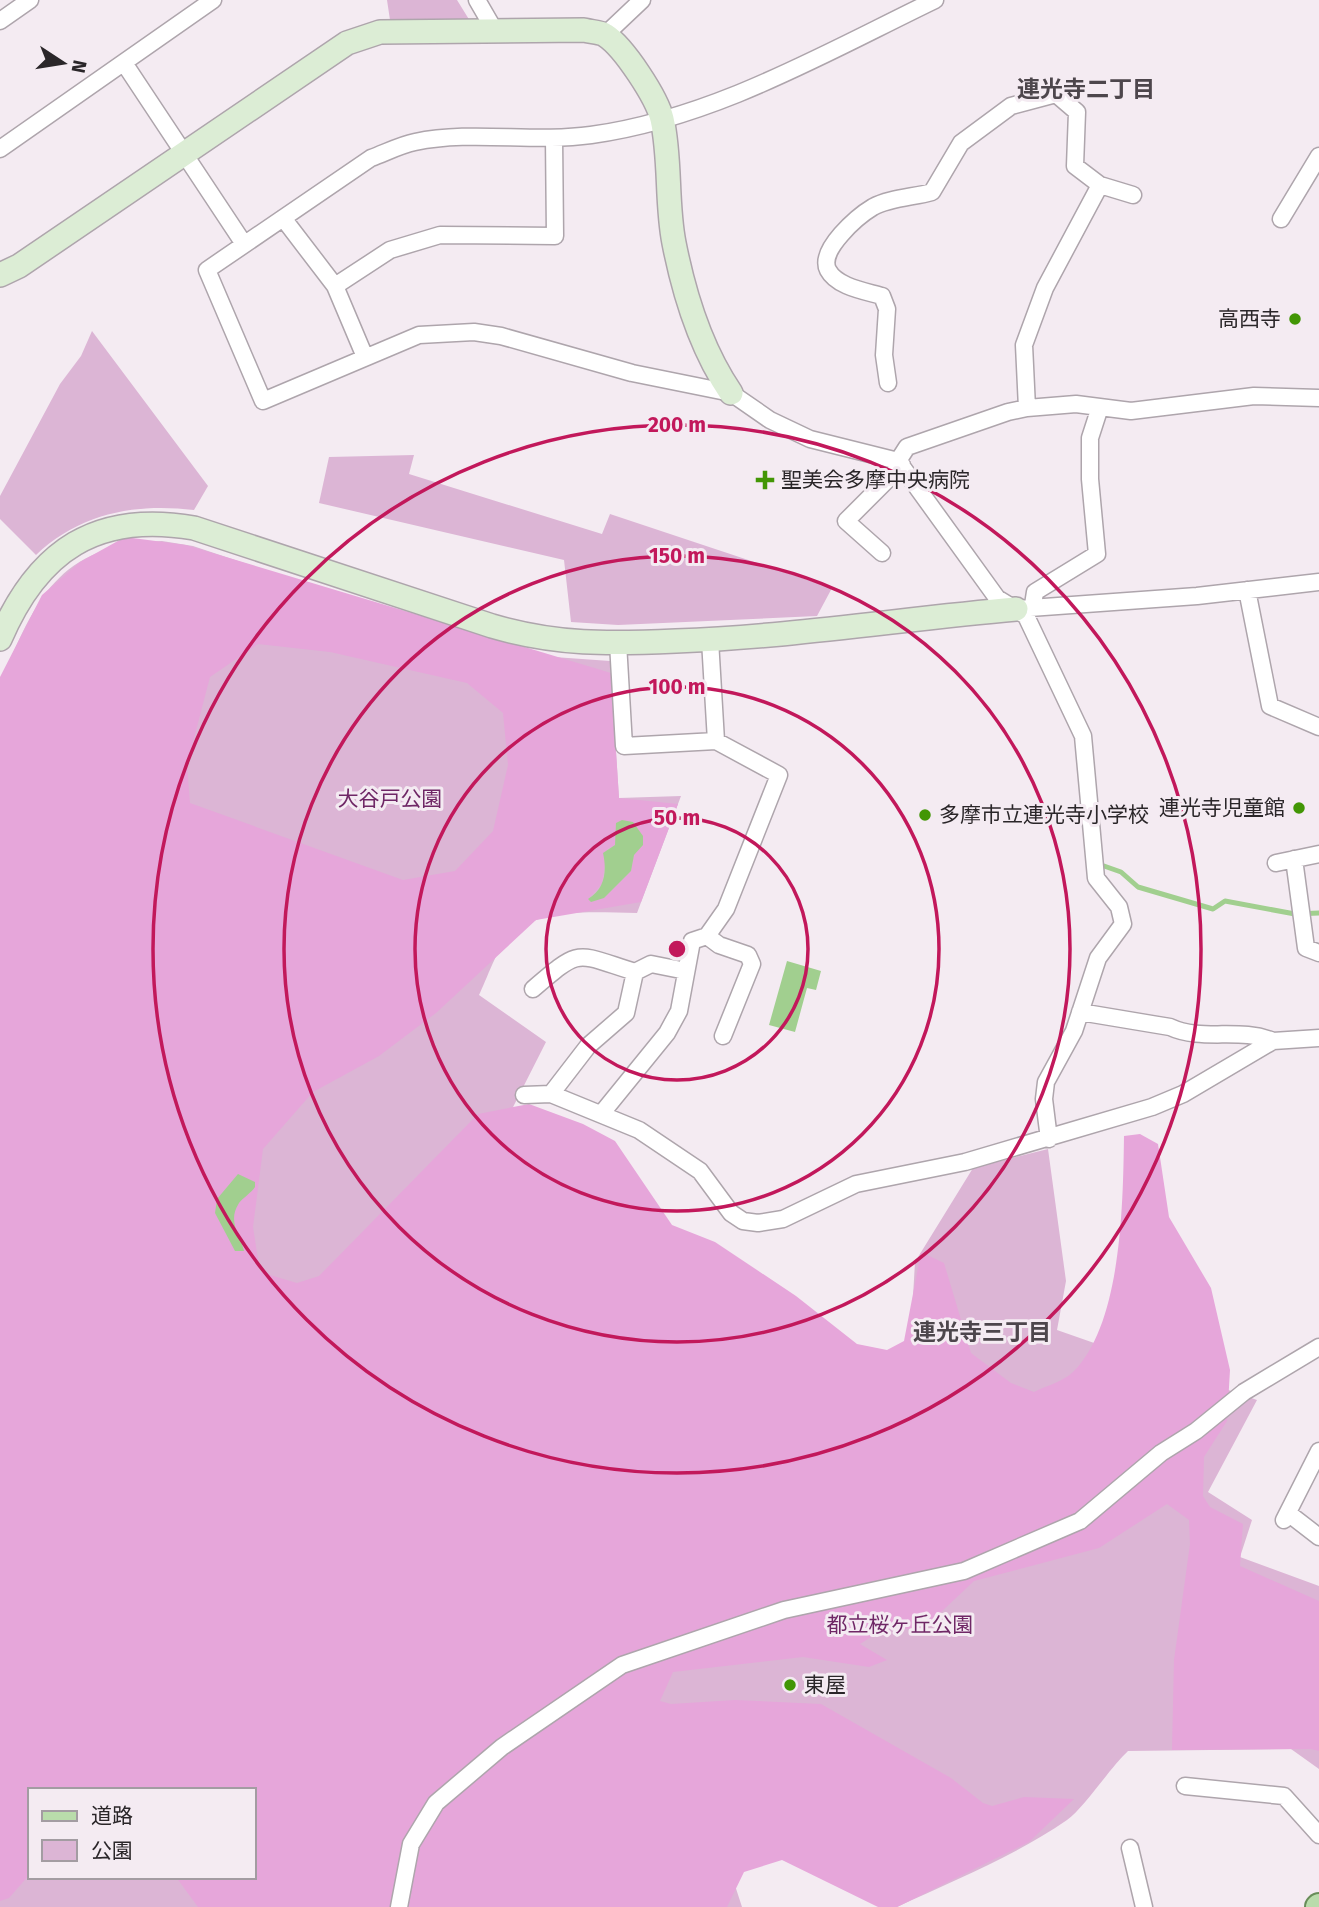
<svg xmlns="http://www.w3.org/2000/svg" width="1319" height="1907" font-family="'Fira Sans','Noto Sans JP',sans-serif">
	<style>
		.green { fill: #dcb5d5; fill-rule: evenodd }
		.forest { fill: #e6a6da; fill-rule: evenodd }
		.water { fill: #a1cf8f }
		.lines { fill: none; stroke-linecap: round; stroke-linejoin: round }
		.stream { stroke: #a1cf8f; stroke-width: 5 }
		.street-casing { stroke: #aea5ac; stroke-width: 19 }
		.secondary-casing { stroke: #aea5ac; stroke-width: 26 }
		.primary-casing { stroke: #688d59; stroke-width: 28 }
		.street { stroke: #fff; stroke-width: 16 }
		.secondary { stroke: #dcedd5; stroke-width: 23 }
		.primary { stroke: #b9dcab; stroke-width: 24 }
		.ring { fill: none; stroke: #c2185b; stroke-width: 3.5 }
		.poi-dot { fill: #429605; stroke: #f4ebf2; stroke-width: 2.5 }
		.labels { text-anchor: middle; stroke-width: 6; stroke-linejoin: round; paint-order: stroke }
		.poi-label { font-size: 21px; fill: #2a2629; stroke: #f4ebf2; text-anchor: start }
		.park-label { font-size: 21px; fill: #6f2766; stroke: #f4ebf2 }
		.neighbourhood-label { font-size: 23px; font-weight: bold; fill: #4d464c; stroke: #f4ebf2 }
		.centre { fill: #c2185b; stroke: #f4ebf2; stroke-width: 3.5 }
		.ring-label { font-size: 21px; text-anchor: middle; font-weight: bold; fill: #c2185b; stroke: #f4ebf2; stroke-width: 6; stroke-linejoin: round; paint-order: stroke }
	</style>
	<rect width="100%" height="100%" fill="#f4ebf2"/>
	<path class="green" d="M387,0H457L470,21L462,25L390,20Z
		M92,331L208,486L194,510C136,503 80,513 36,555L0,519V496L60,384L81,356Z
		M414,455L409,474L602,534L610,514L832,588L817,616L618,625L571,622L564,560L319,503L329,457Z
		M162,541L193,546L483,643L540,656L610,661L619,798L681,796L637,913C595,913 542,906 509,936C498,946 486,981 479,995L546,1042L508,1117L841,1349L916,1362L912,1314L915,1262L973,1168L1048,1149L1066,1281L1057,1330L1257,1400L1208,1492L1252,1520L1240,1557L1319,1586V1769L1291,1749L1128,1751C1109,1769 1084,1808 1067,1820C1015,1856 954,1880 897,1907L787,1850L729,1867L742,1907H0V684C36,599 57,545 162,541ZM30,1790H254V1877H30Z"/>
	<path class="forest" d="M125,537L186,545L611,673L619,798L678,804L641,902L536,920L436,1013L379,1056L313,1092L263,1149L253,1227L260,1272L297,1283L319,1276L478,1114L529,1104L583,1124L615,1141L672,1225L715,1242L796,1296L857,1344L887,1350L904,1341L921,1252L944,1263L971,1353L1011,1383L1034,1392C1046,1386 1064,1381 1073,1372C1122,1324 1123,1202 1124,1136L1140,1134L1158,1144L1169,1217L1211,1288L1230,1370L1227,1421L1204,1457L1203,1496L1210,1507L1243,1524L1240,1566L1319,1601V1751L1311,1749L1172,1750L1174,1660L1190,1544L1189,1520L1167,1504L1099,1548L974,1581L922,1630L887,1627L860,1644L887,1660L869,1667L803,1657L673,1672L660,1701L671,1704L735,1700L821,1704L951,1778L983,1803L992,1806L1024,1797L1074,1799L1029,1842L897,1907H878L782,1860L744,1872L727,1907H198L176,1877H254V1790H30V1874L9,1898L0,1901V677L42,595L80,562ZM258,644L330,652L467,683L503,713L508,765L493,831L455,871L403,880L190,803L187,765L210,677ZM616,823L643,845L634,855L631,871L604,898L588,899L602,884L607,849L615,845Z"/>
	<path class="water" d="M622,820L633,822L643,836V845L634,855L631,871L604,898L591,902L588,899C605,889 607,871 603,853L615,845L616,823Z
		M787,961L821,971L816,990L807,988L795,1032L769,1025Z
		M238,1174L255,1182V1187C251,1193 244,1197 239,1203C227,1222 240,1233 244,1251H235L215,1213L217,1199Z"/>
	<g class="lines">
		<path class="stream" d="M1104,866L1121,872L1138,887L1213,909L1225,901L1295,914L1319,913"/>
		<defs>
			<path id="street" d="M477,0L495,31
				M935,0C825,53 714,118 591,135C533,143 472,130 415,142C400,145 385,153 371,158L207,270L263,401L419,335L474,332L501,336L632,373L731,393L770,420L810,439L898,461L997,598L1026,616L1083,736L1096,878L1119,907L1123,924L1098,958L1074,1031L1046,1082L1044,1099L1049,1139
				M0,21L30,0
				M605,35L642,0
				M124,63L244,244
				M0,149L213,0
				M283,218L335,286L365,357
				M1281,219L1319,156
				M335,286L390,250L440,235L555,236L554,138
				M888,383L884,355L887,309L882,296C865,291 837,287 828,270C818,250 858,216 873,207C889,198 915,197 932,192L961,143L1011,106L1056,94L1077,112L1075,166L1100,185L1133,195
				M1027,408L1024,345L1045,288L1100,185
				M898,461L907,447L1008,412L1027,408L1076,404L1131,411L1254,396L1319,398
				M882,553L846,521L902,465
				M1247,590L1270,706L1319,727
				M1033,605L1035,592L1097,554L1090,479V438L1100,407
				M1016,609L1197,596L1319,582
				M618,643L624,746L716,741
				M1294,859L1306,948L1319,953
				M1276,863L1319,854
				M707,936L719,945L748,955L752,964L723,1036
				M533,989C582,947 574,953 635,972L651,964L686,971
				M1080,1012L1170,1027C1202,1042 1240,1027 1273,1041
				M551,1094L588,1046L626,1013L635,972
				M524,1095L551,1094L639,1130L700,1171L731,1213L743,1221L758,1223L783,1219L856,1184L965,1162L1152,1107L1183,1094L1273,1041L1319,1038
				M602,1113L667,1033L679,1011L692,941L707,936L726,909L779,775L716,741L710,640
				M1288,1513L1319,1537
				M1284,1520L1319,1451
				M1185,1786L1284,1796L1319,1835
				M1130,1848L1144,1907
				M399,1907L411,1844L436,1803L502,1747L622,1665L784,1610L964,1571L1080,1521L1161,1453L1196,1431L1244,1392L1319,1347"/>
			<path id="secondary" d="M0,275L19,266L347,43L380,32L584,30C591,32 600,32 605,35C624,47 657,98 662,119C671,159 666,203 674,243C684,294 701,349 731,393
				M0,639C38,550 97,511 194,528L492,626C557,645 609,644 676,641C790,637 902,619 1016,609"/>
			<path id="primary" d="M1318,1907L1319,1906"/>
		</defs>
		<use href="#street" class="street-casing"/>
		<use href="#secondary" class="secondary-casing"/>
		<use href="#primary" class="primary-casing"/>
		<use href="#street" class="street"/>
		<use href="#secondary" class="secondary"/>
		<use href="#primary" class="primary"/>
	</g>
	<g class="ring">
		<circle cx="677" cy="949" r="131"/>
		<circle cx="677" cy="949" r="262"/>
		<circle cx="677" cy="949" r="393"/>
		<circle cx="677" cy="949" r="524"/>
	</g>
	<g class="poi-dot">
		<circle cx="1295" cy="319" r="7"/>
		<path d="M761.5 469.5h7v7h7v7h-7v7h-7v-7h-7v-7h7z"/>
		<circle cx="1299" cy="808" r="7"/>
		<circle cx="925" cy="815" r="7"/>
		<circle cx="790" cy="1685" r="7"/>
	</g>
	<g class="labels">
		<g class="poi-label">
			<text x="1281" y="326" text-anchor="end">高西寺</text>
			<text x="781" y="487">聖美会多摩中央病院</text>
			<text x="1285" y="815" text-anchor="end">連光寺児童館</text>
			<text x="939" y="822">多摩市立連光寺小学校</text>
			<text x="804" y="1692">東屋</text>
		</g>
		<g class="park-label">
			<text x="390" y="806">大谷戸公園</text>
			<text x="900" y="1632">都立桜ヶ丘公園</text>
		</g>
		<g class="neighbourhood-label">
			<text x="1086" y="97">連光寺二丁目</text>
			<text x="982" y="1340">連光寺三丁目</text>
		</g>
	</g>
	<circle cx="677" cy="949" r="10" class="centre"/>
	<g class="ring-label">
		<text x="677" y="432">200 m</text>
		<text x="677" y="563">150 m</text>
		<text x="677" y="694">100 m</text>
		<text x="677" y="825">50 m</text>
	</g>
	<rect x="28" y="1788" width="228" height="91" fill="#f4ebf2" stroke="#a39ca2" stroke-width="2"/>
	<rect x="42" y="1811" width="35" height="10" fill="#b9dcab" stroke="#a39ca2" stroke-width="2"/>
	<text x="91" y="1823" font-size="21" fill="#2a2629">道路</text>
	<rect x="42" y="1840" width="35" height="21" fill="#dcb5d5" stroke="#a39ca2" stroke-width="2"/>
	<text x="91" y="1858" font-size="21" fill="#2a2629">公園</text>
	<g transform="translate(63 63) rotate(102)" stroke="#f4ebf2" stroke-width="5" paint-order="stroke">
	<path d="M0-5L12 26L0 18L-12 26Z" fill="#2a2629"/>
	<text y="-10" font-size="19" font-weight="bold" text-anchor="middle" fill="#2a2629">N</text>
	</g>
</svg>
